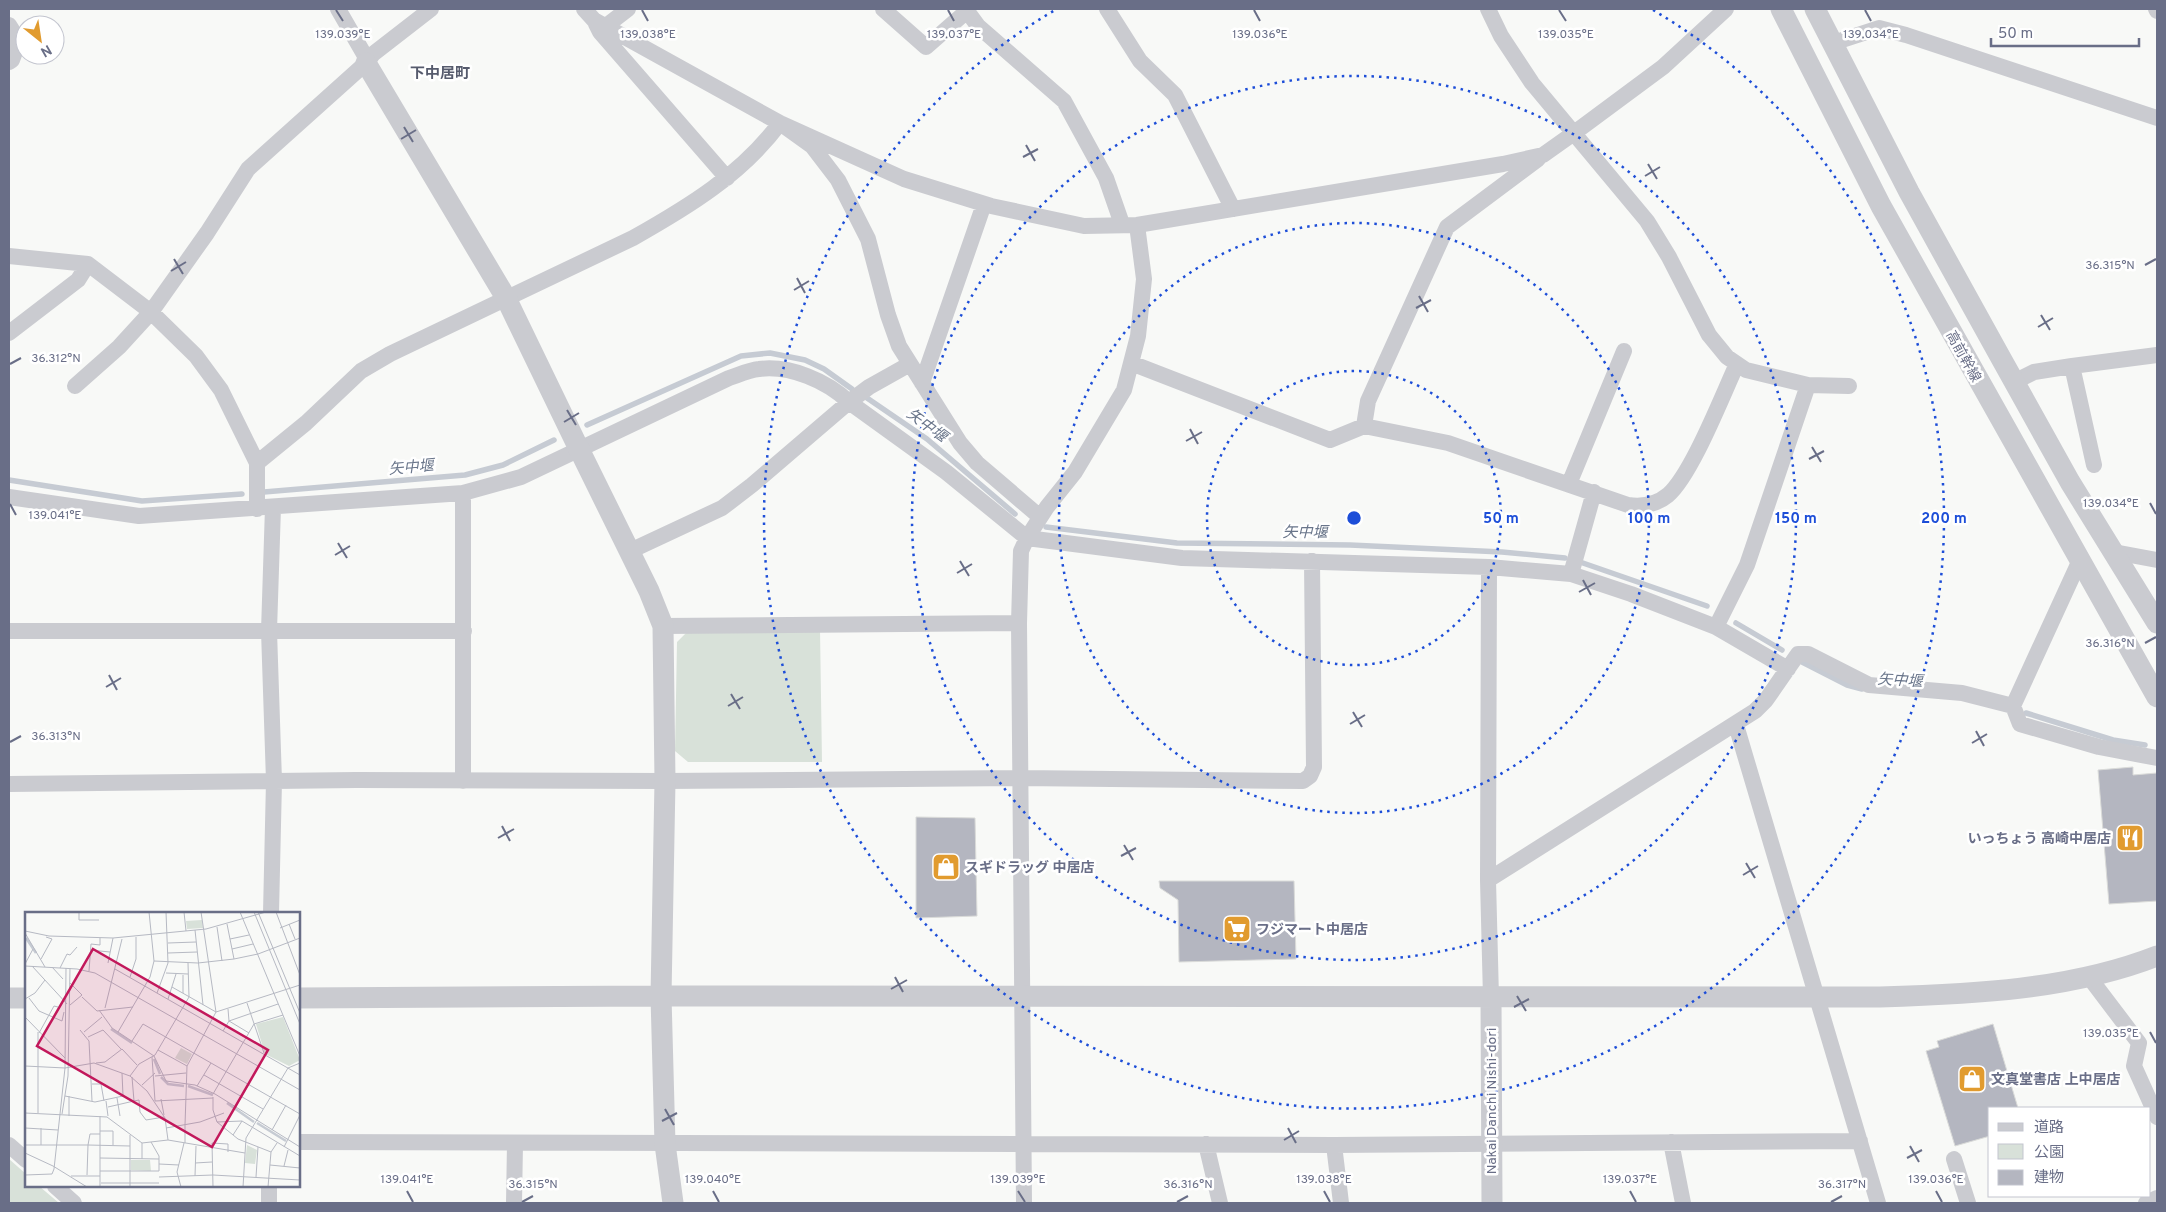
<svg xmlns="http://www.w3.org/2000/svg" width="2166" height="1212" font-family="Overpass,'Noto Sans JP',sans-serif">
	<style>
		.green { fill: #d8e1d9 }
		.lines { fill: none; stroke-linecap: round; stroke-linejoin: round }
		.stream { stroke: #c6cbd3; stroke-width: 5.5 }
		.building { fill: #b4b6c0; stroke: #dadbd9 }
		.minor { stroke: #cacbd0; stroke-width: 16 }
		.tertiary { stroke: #cacbd0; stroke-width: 21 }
		.ticks { fill: none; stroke: #696e87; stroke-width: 2 }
		.ring { fill: none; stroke: #1d4ed8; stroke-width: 2.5; stroke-dasharray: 2.5 5 }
		.labels { text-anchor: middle; stroke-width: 5; stroke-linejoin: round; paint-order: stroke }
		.street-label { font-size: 14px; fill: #696e87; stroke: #fff }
		.poi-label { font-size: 14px; font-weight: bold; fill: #696e87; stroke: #fff; text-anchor: start }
		.neighbourhood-label { font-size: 15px; font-weight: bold; fill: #565b6d; stroke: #fff }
		.water-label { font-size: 15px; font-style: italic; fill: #69758a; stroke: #fff }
		.inset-river { fill: none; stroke: #c6cbd3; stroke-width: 2.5 }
		.inset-road { fill: none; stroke: #b6b9c3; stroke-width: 1 }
		.view { fill: #c2185b; fill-opacity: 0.15; stroke: #c2185b; stroke-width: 2.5 }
		.inset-edge { fill: none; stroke: #696e87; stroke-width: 2.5 }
		.ticks-label { font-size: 12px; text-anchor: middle; fill: #696e87; stroke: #fff; stroke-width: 5; stroke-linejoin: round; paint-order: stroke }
		.centre { fill: #1d4ed8; stroke: #fff; stroke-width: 2.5 }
		.ring-label { font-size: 15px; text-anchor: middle; font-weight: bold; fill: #1d4ed8; stroke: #fff; stroke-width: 5; stroke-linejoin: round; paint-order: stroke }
	</style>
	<rect width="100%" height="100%" fill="#f8f9f7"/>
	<path class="green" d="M689,630H820L822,762H688L675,751L677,642Z
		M9,1159L26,1174V1186H39L59,1203H9Z"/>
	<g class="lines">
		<path class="stream" d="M867,398L927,439L1015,514
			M587,425L741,356L770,353L805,360L824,369L852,389
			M9,480L142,501L242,494
			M264,492L465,475L503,465L554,440
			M1046,527L1177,543L1350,545L1502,552L1565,558
			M1580,562L1707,606
			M1736,623L1782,650
			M1802,662L1847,685L1862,689
			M2026,713L2113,740L2145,745"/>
	</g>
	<path class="building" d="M2133,767V775L2157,773V901L2109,904L2098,770Z
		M916,817L975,818L977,916L916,918Z
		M1159,881H1294L1296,959L1179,962L1178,900L1160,888Z
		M1993,1024L2018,1108H1990V1136L1955,1146L1926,1051L1939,1047L1937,1041Z"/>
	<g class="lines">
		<path class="minor" d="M338,9L368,61
			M584,9L594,20L780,123L904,179L991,206L1084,226L1137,225L1503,164L1543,155L1574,133L1663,67L1726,9
			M883,9L926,47L967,11
			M968,9L967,11L978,26L1064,101L1106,178L1122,224
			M1107,9L1140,61L1175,95L1233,209
			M1488,9L1501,36L1532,83L1647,221L1669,257L1709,335L1727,357L1746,370L1808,385L1849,386
			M2156,9L2157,11
			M596,24L600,32L727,178
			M9,25L19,41L12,60L9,62
			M606,26L628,9
			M1833,43L1879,28L1906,35L2157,118
			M9,256L88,264L151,312L196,356L221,390L257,463V509
			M9,333L78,280L88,264
			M1131,363L1330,440L1364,426L1368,401L1447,227L1538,159
			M2014,382L2034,372L2072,366
			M922,383L984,204
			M75,386L119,347L151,312L207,233L248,169L366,63L373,54L431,9
			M1364,426L1448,443L1628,505C1642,507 1656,505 1668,495C1692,474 1722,396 1737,364
			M257,463L306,423L361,371L390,354L633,238C688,207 741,175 780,123L812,146L838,180L868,239L888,315L899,346L960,443L977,463L1040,517
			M2094,465L2072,366L2157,355
			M1569,484L1624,351
			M463,493V781
			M9,497L139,516L463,493L521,477L729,378C738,375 749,370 759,369C790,365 827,381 849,402L946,472L1027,538L1182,558L1489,567L1571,574L1631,594L1716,627L1788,669
			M630,551L722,508L752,485L849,402L869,387L910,364
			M2114,552L2157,560
			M2080,560L2013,706L2020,724L2099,747L2157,758
			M1489,567L1488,880L1491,998
			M1571,574L1594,492
			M663,626L1019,623
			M1716,627L1747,565L1808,385
			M9,631H464
			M1736,725L1878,1203
			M9,784L356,780L665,781L1020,778L1303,781L1310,776L1314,767L1312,561
			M1488,880L1755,711L1766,700L1798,654H1808L1869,685L1962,693L2013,706
			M271,913L274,781L269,631L273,507
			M2089,977L2139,1043L2134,1066L2157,1117
			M299,1142L1334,1145L1860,1141
			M1671,1142L1683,1203
			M1206,1144L1220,1203
			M9,1145L26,1160
			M1334,1145L1341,1203
			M1954,1159L1968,1203
			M55,1186L74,1203
			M269,1186V1203
			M514,1203L515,1143
			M1024,1203L1019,623L1021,551L1027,538L1047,507L1075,472L1124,390L1138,336L1144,279L1137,225
			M2146,1203L2157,1198"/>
		<path class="tertiary" d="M1781,9L1881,206L2157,697
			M1815,9L1909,192L2002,360L2070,482L2157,623
			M366,63L506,298L579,449L649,591L663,626L665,781L661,996L665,1144L673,1203
			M9,998H26
			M299,998L661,996L1880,997C1973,994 2070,990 2157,956
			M1491,998L1492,1203"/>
	</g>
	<path class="ticks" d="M336,10L343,21M642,10L648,21M948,10L954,21M1254,10L1260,21M1559,10L1566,21M1865,10L1871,21M404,127L413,142M401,139L416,130M1026,145L1035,161M1023,157L1038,149M1648,164L1657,179M1645,176L1660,167M174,259L183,274M2145,265L2156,259M171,271L186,262M797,278L805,293M794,290L809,281M1419,296L1428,312M1416,308L1431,300M2041,315L2050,330M2038,327L2053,318M10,364L21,358M567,410L576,425M564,422L579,413M1190,429L1198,444M1186,441L1202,432M1812,447L1821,462M1809,459L1824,451M2150,503L2156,514M10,504L16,515M338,543L347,558M335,555L350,546M960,561L969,576M957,573L972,564M1583,580L1591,595M1579,592L1595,583M2145,643L2156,637M109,675L117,690M106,687L121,678M731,694L740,709M728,706L743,697M1353,712L1362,727M1350,724L1365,715M1976,731L1984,746M10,742L21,736M1972,743L1987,734M502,826L510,841M498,838L514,829M1124,845L1133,860M1121,856L1136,848M1746,863L1755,878M1743,875L1758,866M895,977L903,992M891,989L907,980M1517,996L1526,1011M1514,1007L1529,999M2150,1032L2156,1043M665,1109L674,1125M662,1121L677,1113M1288,1128L1296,1143M1284,1140L1299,1131M1910,1146L1919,1162M1907,1158L1922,1150M407,1191L413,1202M713,1191L719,1202M1018,1191L1025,1202M1324,1191L1330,1202M1630,1191L1636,1202M1936,1191L1942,1202M522,1202L533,1196M1177,1202L1188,1196M1831,1202L1842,1196"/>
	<g class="ring">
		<circle cx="1354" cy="518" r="147"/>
		<circle cx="1354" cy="518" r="295"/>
		<circle cx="1354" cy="518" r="442"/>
		<path d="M1653 10A590 590 0 1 1 1055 10"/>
	</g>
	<defs>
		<symbol id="restaurant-square" viewBox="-11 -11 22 22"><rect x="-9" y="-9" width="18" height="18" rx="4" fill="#e19b2f" stroke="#fff"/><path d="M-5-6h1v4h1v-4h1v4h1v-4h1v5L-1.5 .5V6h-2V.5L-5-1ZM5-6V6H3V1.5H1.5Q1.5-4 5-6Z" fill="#fff"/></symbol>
		<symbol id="shop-square" viewBox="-11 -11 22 22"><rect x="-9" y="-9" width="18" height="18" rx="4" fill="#e19b2f" stroke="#fff"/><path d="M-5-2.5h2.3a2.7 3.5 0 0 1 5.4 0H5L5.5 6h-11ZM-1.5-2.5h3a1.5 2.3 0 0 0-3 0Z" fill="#fff"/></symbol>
		<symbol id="supermarket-square" viewBox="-11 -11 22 22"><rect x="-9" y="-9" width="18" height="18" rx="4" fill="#e19b2f" stroke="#fff"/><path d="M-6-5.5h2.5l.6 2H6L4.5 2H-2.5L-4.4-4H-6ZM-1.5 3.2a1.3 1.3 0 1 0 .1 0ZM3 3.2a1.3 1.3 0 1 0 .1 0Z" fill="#fff"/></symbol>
	</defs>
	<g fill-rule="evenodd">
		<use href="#restaurant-square" x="2114" y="822" width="32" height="32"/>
		<use href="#shop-square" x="930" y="851" width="32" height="32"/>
		<use href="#supermarket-square" x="1221" y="913" width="32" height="32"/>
		<use href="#shop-square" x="1956" y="1063" width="32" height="32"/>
	</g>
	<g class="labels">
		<g class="street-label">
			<text transform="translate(1964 356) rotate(61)" y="5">高前幹線</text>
			<text transform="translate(1491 1101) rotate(-90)" y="5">Nakai Danchi Nishi-dori</text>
		</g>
		<g class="poi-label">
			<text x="2111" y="843" text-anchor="end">いっちょう 高崎中居店</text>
			<text x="965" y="872">スギドラッグ 中居店</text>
			<text x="1256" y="934">フジマート中居店</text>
			<text x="1991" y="1084">文真堂書店 上中居店</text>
		</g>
		<g class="neighbourhood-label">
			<text x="440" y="78">下中居町</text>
		</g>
		<g class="water-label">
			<text transform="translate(927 425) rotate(36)" y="5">矢中堰</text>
			<text transform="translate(411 467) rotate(-5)" y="5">矢中堰</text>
			<text x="1305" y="537">矢中堰</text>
			<text transform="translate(1900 680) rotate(3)" y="5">矢中堰</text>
		</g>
	</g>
	<g transform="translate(25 912)">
		<rect width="275" height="275" fill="#f8f9f7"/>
		<path d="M177,8L178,16L162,17L161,9ZM258,105L275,148L264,154L240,142L231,112ZM156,136L167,142L162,152L150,146ZM222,233L232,238L230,252L220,251ZM106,248H125L126,259L106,258Z" fill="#d8e1d9"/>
		<path class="inset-river" d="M1,26L11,41M86,117L107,131M129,147L135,162M136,165L143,172L159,174M163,174L188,183M202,191L229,210M232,211L261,229"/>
		<path class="inset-road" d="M54,0V8H74M159,0L161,19M215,0L275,144M229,0L275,112M233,0L275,101M251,0L275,63M202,12L209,47M264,12L270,27M192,15L197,49M255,16L275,8M170,18L178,93M0,19L24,24L88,26M0,21L20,55M205,27L224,23M143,31L171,30M207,37L228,32M65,38L85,40M143,41L172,40M16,47L27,27L21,25M129,49L173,51L209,47L233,42L275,26M83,51L88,26L181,17L241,0M0,52L8,37M0,54L52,57L70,61L275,178M7,54L42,92M27,55L38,67M35,56L42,42L45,43L52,35M90,57L275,163M64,59L66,32L75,33V26M141,61L163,62M105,65L111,47V25M147,75L191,100L275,73M132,81L143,51L141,0M158,81V63M57,85L72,99L108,95M4,86L14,99L37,109L39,100M0,87L10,81L20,68M143,87L151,62M222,91L239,141M45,93L57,83L45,71M80,96L97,27M203,97L204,109L224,121M74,98L87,116L129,144L141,169L170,173L190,182L275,235M0,105L40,146M55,118L64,129L67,189M198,119L204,109L253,92M59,120L77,105M93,120L125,65L129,49L124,0M14,121L29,94L33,95M63,125L78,118L96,137M107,129L118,112L275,202M133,138L162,154M127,145L130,189L188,186M71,151L80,150L97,137L112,153M0,154L40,156L69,151L105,164L122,179L140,206L143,228M179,163L238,197M105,164L114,152L130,143L164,85L163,51M130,164L161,161M67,172H76L79,189M117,173L130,161M172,174L186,151M188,182L229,112L258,103M40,184L70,190L98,184L97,161M44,184V204M188,185V198L192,210L213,227L246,240M92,186L95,204M136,187L139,203M81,189L83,204M109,189L114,188L115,200L121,208L139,205M83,195L109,189L107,165M210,196L224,172M0,201L82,205L117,231L143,228L220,241M13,201V120M37,202L43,164L45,56M75,204V275M192,210L217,209L275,244M160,213L162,154L191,100L176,0M160,213V231M0,216L33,218M141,216L175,210L199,201M247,218L261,193M75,219H88V233M208,223L217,209M126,230L134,244V259M0,233H63L65,222H75M16,233V216M259,235L275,203M0,241L28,254L62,275M75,246L134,247M117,247V231M170,251L187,250M134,252L154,253M245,253L275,256M259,254L263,238M29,257L40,156L41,56M75,259H134M0,263L27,262L29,257M62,263L63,233L105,234M46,264H75M170,264L171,234M134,265L188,263L275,268M231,265L233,235M76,271H134M105,275V223M156,275L152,260L159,231M188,275L187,231L203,232V240M218,275L221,226L263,156L275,151M243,275L246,240L252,231"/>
		<path class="view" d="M68,37L243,138L187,235L12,134Z"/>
		<rect width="275" height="275" class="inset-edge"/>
	</g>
	<g class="ticks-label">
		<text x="1566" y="38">139.035°E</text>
		<text x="343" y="38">139.039°E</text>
		<text x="648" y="38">139.038°E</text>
		<text x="954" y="38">139.037°E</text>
		<text x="1260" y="38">139.036°E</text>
		<text x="1871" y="38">139.034°E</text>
		<text x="2110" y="269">36.315°N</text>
		<text x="56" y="362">36.312°N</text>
		<text x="2111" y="507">139.034°E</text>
		<text x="55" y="519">139.041°E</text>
		<text x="2110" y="647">36.316°N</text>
		<text x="56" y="740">36.313°N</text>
		<text x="2111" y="1037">139.035°E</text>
		<text x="407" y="1183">139.041°E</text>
		<text x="713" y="1183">139.040°E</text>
		<text x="1018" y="1183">139.039°E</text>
		<text x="1324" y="1183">139.038°E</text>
		<text x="1630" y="1183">139.037°E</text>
		<text x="1936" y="1183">139.036°E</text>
		<text x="533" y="1188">36.315°N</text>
		<text x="1188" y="1188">36.316°N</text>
		<text x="1842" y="1188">36.317°N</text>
	</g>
	<circle cx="1354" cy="518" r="8" class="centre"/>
	<g class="ring-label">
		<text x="1501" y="523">50 m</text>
		<text x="1649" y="523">100 m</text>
		<text x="1796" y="523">150 m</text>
		<text x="1944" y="523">200 m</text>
	</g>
	<rect width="2166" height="1212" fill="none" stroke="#696e87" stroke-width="20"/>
	<rect x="1988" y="1107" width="162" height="90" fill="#ffffff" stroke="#c3c5cf"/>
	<rect x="1998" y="1123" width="25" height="8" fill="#cacbd0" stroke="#c3c5cf"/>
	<text x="2034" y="1132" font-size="15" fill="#696e87">道路</text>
	<rect x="1998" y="1144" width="25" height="15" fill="#d8e1d9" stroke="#c3c5cf"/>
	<text x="2034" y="1157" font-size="15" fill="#696e87">公園</text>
	<rect x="1998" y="1170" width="25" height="15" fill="#b4b6c0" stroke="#c3c5cf"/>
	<text x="2034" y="1182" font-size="15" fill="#696e87">建物</text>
	<g transform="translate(40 40) rotate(150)"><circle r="24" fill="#ffffff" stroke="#c3c5cf"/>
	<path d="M0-4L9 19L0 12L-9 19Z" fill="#e19b2f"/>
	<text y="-8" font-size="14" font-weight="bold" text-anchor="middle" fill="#696e87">N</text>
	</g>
	<path d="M1991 38v8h148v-8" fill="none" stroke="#696e87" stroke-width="2.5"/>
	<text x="1998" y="38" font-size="15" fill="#696e87" stroke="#ffffff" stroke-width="4" paint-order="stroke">50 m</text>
</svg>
